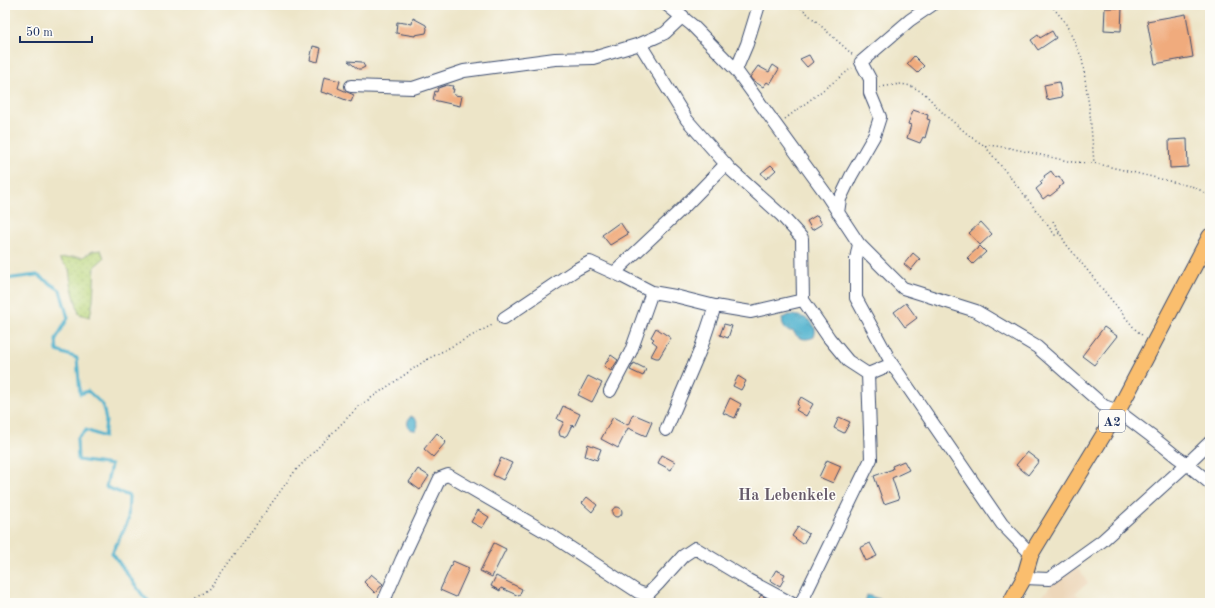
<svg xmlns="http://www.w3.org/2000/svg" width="1215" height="608" font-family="'Old Standard TT',serif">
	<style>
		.built { fill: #edd7ba }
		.grass { fill: url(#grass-dots); stroke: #6a826c }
		.water { fill: url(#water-ripples); stroke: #347096 }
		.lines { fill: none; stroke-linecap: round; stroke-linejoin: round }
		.stream { stroke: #4eb1cd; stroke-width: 3 }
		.building { fill: #f0ab7d }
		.minor-casing { stroke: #3a4a6e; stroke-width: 14 }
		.major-casing { stroke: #3a4a6e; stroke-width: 17 }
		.path { stroke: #3a4a6e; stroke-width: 1.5; stroke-dasharray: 1 3; stroke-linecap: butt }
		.minor { stroke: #fff; stroke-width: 12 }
		.major { stroke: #fabe6e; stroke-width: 15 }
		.labels { text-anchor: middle; stroke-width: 3; stroke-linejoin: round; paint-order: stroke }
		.shield { fill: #fdfcf7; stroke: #5f6c8c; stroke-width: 1 }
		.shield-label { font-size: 13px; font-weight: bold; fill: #1b2f5e }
		.quarter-label { font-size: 16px; font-weight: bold; fill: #665a69; stroke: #fdfcf7 }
	</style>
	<defs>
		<pattern id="grass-dots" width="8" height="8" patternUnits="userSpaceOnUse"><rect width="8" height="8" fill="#b9d57b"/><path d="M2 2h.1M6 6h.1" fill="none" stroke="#9eb76d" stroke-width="1.8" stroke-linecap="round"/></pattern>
		<pattern id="water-ripples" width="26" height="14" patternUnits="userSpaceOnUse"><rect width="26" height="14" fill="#4eb1cd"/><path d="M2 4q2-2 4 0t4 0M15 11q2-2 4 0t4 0" fill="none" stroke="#4090aa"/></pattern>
	</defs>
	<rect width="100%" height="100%" fill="#fdfcf7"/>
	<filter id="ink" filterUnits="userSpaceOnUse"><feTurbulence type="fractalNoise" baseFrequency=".025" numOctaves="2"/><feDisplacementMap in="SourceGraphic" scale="8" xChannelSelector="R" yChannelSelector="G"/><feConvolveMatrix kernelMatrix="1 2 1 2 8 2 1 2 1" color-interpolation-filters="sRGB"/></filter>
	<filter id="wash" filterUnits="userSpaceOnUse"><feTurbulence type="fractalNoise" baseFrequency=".012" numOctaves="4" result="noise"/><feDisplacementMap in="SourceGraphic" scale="16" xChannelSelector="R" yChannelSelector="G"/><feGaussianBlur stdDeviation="0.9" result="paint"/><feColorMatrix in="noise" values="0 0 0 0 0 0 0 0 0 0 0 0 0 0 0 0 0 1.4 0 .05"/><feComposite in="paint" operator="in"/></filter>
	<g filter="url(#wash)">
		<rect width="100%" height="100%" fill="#ede5c8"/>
		<path class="built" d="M1073,568L1079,570L1088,583L1075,593L1087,603H1037L1052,584Z"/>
		<path class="grass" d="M101,250L104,258L95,266L93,300L90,317L79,314L71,284L69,269L59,259L73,257H83L93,251Z"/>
		<path class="water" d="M789,315C802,315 820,321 814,337C806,341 797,339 793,331H788C782,327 783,324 782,318Z
			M411,416C417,419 420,424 416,430C407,431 405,422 411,416Z
			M867,595C874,597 879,600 887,600L885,603H865Z"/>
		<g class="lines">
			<path class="stream" d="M5,279L37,275L60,290L68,318L56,339L57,351L77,358L80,394L88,391L103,405L106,421L104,437L86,430L77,439L78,460L111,465L106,487L129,496L128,521L112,553L144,597L151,603"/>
		</g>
		<g id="blocks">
			<path class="building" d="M1105,8H1122L1121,31L1104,30Z
				M1186,14L1193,57L1155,64L1147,21Z
				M413,18L426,25L427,29L426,33L415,35V36L396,33L397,22L412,24Z
				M1052,31L1056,38L1038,50L1031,40L1038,35L1040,38Z
				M313,46L321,48L318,62L310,60Z
				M809,55L813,62L807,67L800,59Z
				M914,56L924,66L917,73L907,64Z
				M348,61L362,62L365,67L361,69H358Z
				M773,65L779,69L770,84L767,82L763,87L752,80L750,77L758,66L769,72Z
				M324,77L340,81L338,88L354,95L351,102L328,93V94L321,92Z
				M1059,82L1062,97L1047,100L1044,85Z
				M447,85L453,86L452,89H454L453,93L454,94V95L462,96L460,106L433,100L435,91L437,92L438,88Z
				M913,110L928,115L927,119L930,120L925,138L923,137L920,143L907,138L911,125L908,124Z
				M1187,139L1188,167L1170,168L1169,140Z
				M771,165L776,170L766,179L761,173Z
				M1051,171L1056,178L1059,176L1064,184L1059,187L1060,188L1050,196L1048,195L1043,199L1036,189L1042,184L1040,182L1045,178L1044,176Z
				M817,215L822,224L812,230L807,221Z
				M620,222L628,234L610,245L602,235Z
				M981,222L992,234L980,245L969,233Z
				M980,246L986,252L973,264L967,258Z
				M913,253L920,259L911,270L904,264Z
				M906,303L917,318L905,327L894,312Z
				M724,324L732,326L728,338L720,335Z
				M1104,327L1117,336L1094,365L1082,356Z
				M656,328L671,338L659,358H656L651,356L657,345L652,341L654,339L651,337Z
				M611,355L618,360L611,371L604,366Z
				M634,363L646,369L643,376L630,370Z
				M588,376L602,383L592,402L578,395Z
				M738,376L746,381L741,390L733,386Z
				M801,397L813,404L806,416L796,410L799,406L797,404Z
				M730,398L741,404L735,418L723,413Z
				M563,406L580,414L574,427L572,425L567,435L564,437L560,436L559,432L564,422L557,419Z
				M633,414L652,422L646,436L628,428L618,448L601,439L613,417L628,425Z
				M839,417L850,422L844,433L834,428Z
				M437,433L446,442L433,457L424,449Z
				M588,444L601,449L597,460L585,456Z
				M1027,452L1039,461L1028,475L1016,465Z
				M662,455L675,462L671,470L658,463Z
				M501,458L512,463L503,480L493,475Z
				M827,460L841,466L833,483L819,477Z
				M904,461L909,470L892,478L899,499L884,504L874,476L893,469L892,466Z
				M418,469L429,476L420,490L409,482Z
				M587,497L597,505L592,512L582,503Z
				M612 512a5 5 0 1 1 10 0a5 5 0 1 1-10 0Z
				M478,510L489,517L482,528L471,522Z
				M798,527L809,534L803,544L792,536Z
				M494,543L506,549L492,577L480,571Z
				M870,543L877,556L866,561L860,548Z
				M453,561L469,568L456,597L440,590Z
				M776,570L785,574L783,578L784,579L780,586L770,580Z
				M371,574L383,584L375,593L364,582Z
				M496,576L522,589L519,596L501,588L500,591L491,586Z
				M761,595L775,603H756Z"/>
		</g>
	</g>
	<g filter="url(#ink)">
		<use href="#blocks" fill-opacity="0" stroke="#3a4a6e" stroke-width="1"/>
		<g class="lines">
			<defs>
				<path id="minor" d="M667,5L692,25L736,70L826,194L859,244L856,259V298L892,364L1002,524L1031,554
					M640,44L687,120L731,170L781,215L802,238L803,300L829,338L848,361L868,374
					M736,70L747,44L759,5
					M351,86L413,88L464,71L555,59L593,58L640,44L654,38L665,33L683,16
					M838,213L840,199L851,176L874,136L880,117L870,93V79L861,62L910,20L932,5
					M859,244L903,288L976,311L1037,347L1104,406L1118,411L1151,436L1177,457L1187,464L1210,483
					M614,273L685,206L726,164
					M504,318L577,269L590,262L623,277L652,292L675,296L715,306L751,312L803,300
					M610,391L631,351L652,292
					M666,430L701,348L715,306
					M1024,578L1049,579L1102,541L1187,464L1210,442
					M383,603L402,559L440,478L448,475L551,535L638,592L647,595L658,584L683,556L695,548L748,580L791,603
					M801,603L871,459L868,374L892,364"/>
				<path id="major" d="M1010,603L1024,578L1031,554L1118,411L1210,236"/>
			</defs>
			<use href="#minor" class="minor-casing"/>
			<use href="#major" class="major-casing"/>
			<path class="path" d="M798,5L853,55
				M1051,5L1065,22L1082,58L1090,113L1094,163
				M880,87L901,84L911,86L924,93L945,115L971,137L985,146L1026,197L1055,235L1060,233
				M785,119L852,68
				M985,146L988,145L1010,148L1072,162L1094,163L1194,187L1208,194L1210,197
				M1053,221L1066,244L1135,329L1144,337
				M189,603L211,587L295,471L358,407L426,360L494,324"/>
			<use href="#minor" class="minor"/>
			<use href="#major" class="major"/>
		</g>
	</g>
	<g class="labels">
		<rect class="shield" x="1099" y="410" width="26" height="22" rx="3"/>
		<g class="shield-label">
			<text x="1112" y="426">A2</text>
		</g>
		<g class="quarter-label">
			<text x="787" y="500">Ha Lebenkele</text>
		</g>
	</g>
	<rect width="1215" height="608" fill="none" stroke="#fdfcf7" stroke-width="20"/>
	<path d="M20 36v6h72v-6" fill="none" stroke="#1b2f5e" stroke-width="2"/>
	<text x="26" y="36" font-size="12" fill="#1b2f5e" stroke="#fdfcf7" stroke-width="3" paint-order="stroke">50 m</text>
</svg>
